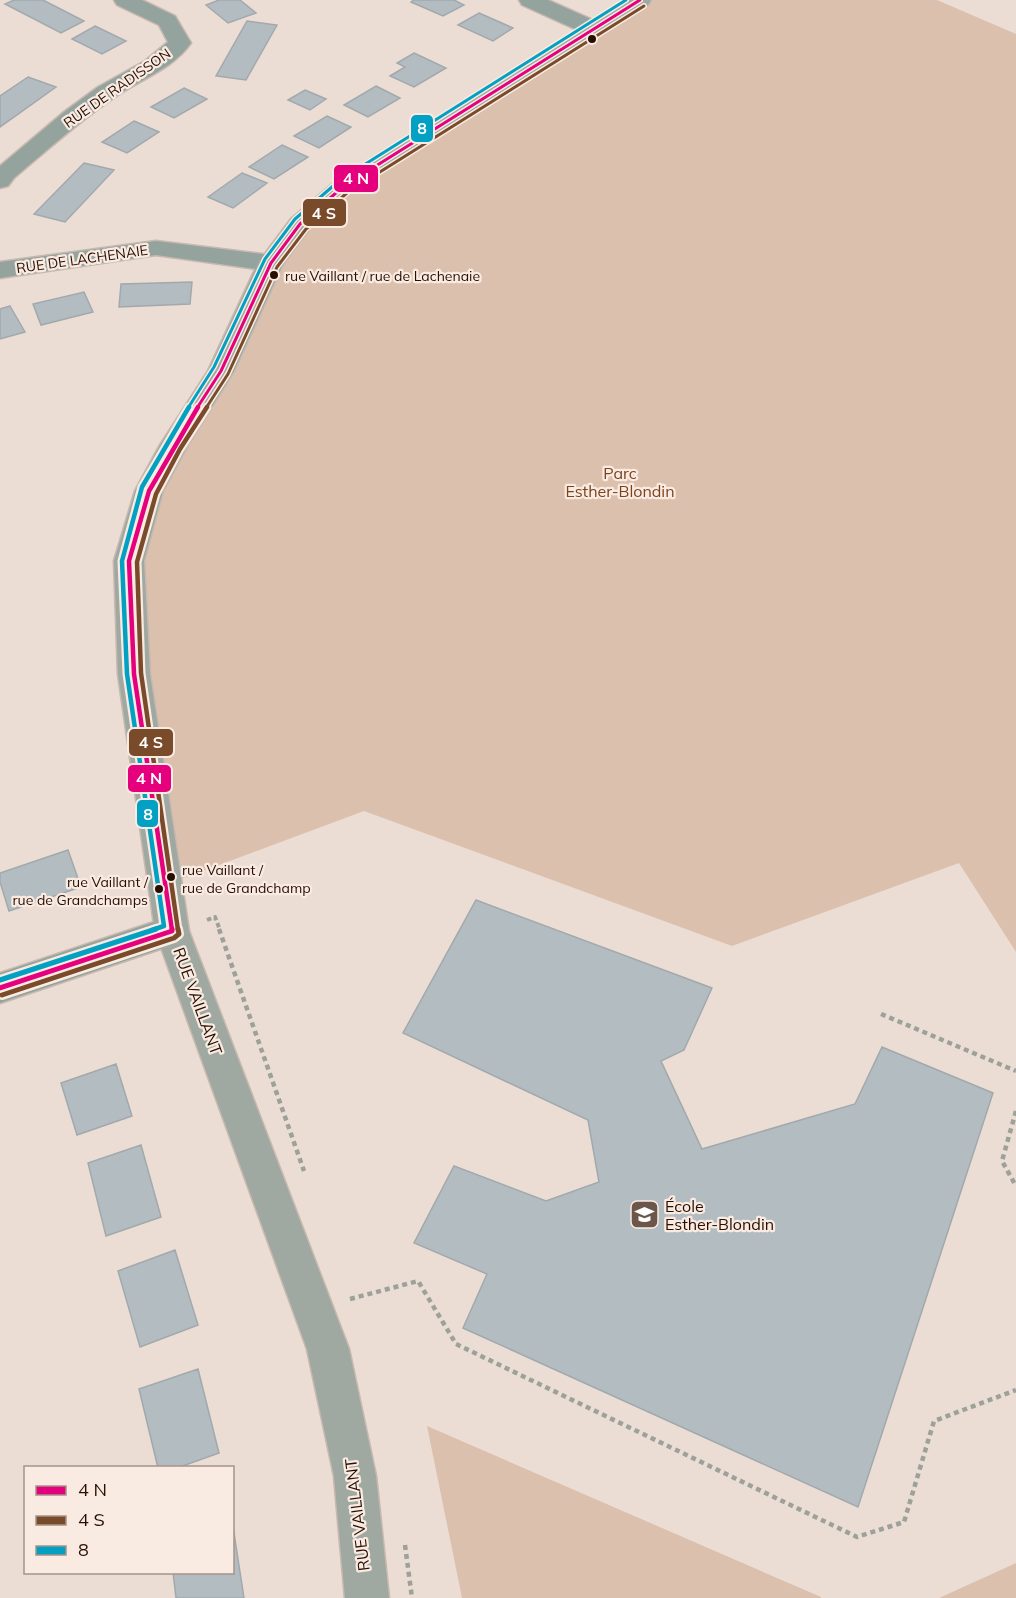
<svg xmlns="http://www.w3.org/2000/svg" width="1016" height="1598" font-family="Mulish,sans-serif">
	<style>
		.green { fill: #dcc0ae }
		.building { fill: #b3bcc0; stroke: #a1a9ad; stroke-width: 1.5 }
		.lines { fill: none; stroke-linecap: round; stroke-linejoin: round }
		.street-casing { stroke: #c7b9af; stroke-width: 3 }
		.secondary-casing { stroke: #c7b9af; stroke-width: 3 }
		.path-far1 { stroke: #9ca19a; stroke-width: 4; stroke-dasharray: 4.5 3; stroke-linecap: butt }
		.path { stroke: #9ca19a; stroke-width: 4.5; stroke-dasharray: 5 4; stroke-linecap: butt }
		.street { fill: #94a39d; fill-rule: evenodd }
		.secondary { fill: #9fa9a1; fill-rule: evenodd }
		.bus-1-far2-casing { stroke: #faebe2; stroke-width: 6 }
		.bus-1-far1-casing { stroke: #faebe2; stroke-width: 9 }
		.bus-1-casing { stroke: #faebe2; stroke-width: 10 }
		.bus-2-far2-casing { stroke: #faebe2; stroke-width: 6 }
		.bus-2-far1-casing { stroke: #faebe2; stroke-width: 9 }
		.bus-2-casing { stroke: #faebe2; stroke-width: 10 }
		.bus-3-far2-casing { stroke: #faebe2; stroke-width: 6 }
		.bus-3-far1-casing { stroke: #faebe2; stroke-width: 9 }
		.bus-3-casing { stroke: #faebe2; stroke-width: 10 }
		.bus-1-far2 { stroke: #e5007d; stroke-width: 3 }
		.bus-1-far1 { stroke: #e5007d; stroke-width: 4.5 }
		.bus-1 { stroke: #e5007d; stroke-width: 5 }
		.bus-2-far2 { stroke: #7a4b2a; stroke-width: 3 }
		.bus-2-far1 { stroke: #7a4b2a; stroke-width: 4.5 }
		.bus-2 { stroke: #7a4b2a; stroke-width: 5 }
		.bus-3-far2 { stroke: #02a1c4; stroke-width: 3 }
		.bus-3-far1 { stroke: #02a1c4; stroke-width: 4.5 }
		.bus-3 { stroke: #02a1c4; stroke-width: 5 }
		.bus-dot { fill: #270e00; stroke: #faebe2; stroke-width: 2 }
		.labels { text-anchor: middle; stroke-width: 4.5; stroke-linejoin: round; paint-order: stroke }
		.far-street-label { font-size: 14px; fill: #270e00; stroke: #faebe2 }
		.bus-label { font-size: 14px; fill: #270e00; stroke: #faebe2; text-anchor: start }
		.park-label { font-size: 16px; fill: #7b441c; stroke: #faebe2 }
		.street-label { font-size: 16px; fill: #270e00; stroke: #faebe2 }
		.poi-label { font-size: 16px; fill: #270e00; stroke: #faebe2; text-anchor: start }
		.line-badge { stroke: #faebe2; stroke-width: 2 }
		.badge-label { font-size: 16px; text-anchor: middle; font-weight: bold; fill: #fff }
	</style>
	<rect width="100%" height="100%" fill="#ecddd4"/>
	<path class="green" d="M640,0H937L1016,34V952L959,863L732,946L364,811L168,884L129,561L174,445L300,224Z
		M427,1426L821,1597V1598H462Z
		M1016,1563V1598H939Z"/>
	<path class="building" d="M14,0H43L84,21L61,33L5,4Z
		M219,0H240L256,13L228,23L206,5Z
		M414,0H454L464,5L443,16L411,2Z
		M479,13L513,28L493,41L458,25Z
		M247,21L277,25L246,80L216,76Z
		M95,26L126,41L102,54L72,39Z
		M414,53L446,68L414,87L390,76L405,67L397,63Z
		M28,77L56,87L0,127V96Z
		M376,86L400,98L368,117L344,105Z
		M184,88L207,99L174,118L151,107Z
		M305,90L326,99L310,110L288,100Z
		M327,116L351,127L319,148L294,136Z
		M134,121L159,132L127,153L102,142Z
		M282,145L308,157L274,179L249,167Z
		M84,163L114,170L65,222L34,214Z
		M242,173L267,183L233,208L208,197Z
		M192,282L190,304L119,307L121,284Z
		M84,292L93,312L41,325L33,304Z
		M10,306L25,332L0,339V309Z
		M68,850L81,887L9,911L0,882V873Z
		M476,900L712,988L684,1050L661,1061L702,1149L855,1104L882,1047L993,1093L858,1507L463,1328L487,1274L414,1243L454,1166L546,1201L599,1182L588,1120L403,1033Z
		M116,1064L132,1116L77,1135L61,1083Z
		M141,1145L161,1217L106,1236L88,1163Z
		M175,1250L198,1325L140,1347L118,1271Z
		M198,1369L219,1453L177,1468H158L139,1389Z
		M232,1520L244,1598H176L173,1572H232Z"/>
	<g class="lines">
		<defs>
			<path id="street" d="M114,0H142L175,16L191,43C172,70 138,80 112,99C77,123 46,151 14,178L8,186L0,188V166L64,112L98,87L145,61L168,42L159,25L117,5Z
				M519,0H548L602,24L605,29L602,34L594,36L586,34L522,5Z
				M156,241L271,255L280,258L284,263L280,268L271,271L156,255L0,278V262Z
				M172,916L184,921L189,931L184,941L0,1003V973Z"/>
			<path id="secondary" d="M625,0H651L648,5L352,191L309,229L283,264L234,371L188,445L163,491L144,561L150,674L189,931L349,1349L376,1476L389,1598H345L334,1476L307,1349L155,931L118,674L114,561L135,491L160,445L208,371L258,263L291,219L336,181Z"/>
		</defs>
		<use href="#street" class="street-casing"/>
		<use href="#secondary" class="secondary-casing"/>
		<path class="path-far1" d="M207,920L215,917L220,930"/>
		<path class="path" d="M219,929L304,1171
			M881,1014L1016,1071
			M1016,1111L1002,1161L1016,1186
			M350,1299L418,1281L456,1344L857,1537L904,1522L934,1421L1016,1390
			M405,1545L412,1598"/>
		<use href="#street" class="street"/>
		<use href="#secondary" class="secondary"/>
		<defs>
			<path id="bus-1-far2" d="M197,408L221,371L271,263L300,224L344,186L640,0"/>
			<path id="bus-1-far1" d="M172,930L134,674L129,561L149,491L198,407"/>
			<path id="bus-1" d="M0,988L172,931V929"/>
			<path id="bus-2-far2" d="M206,408L228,374L277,267L306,229L348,192L644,6"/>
			<path id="bus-2-far1" d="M178,930L141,673L137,562L156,494L180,449L207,407"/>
			<path id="bus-2" d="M2,995L174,938L179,934L178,929"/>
			<path id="bus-3-far2" d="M188,408L214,367L265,259L295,219L340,180L626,0"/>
			<path id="bus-3-far1" d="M152,930L164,926L127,674L122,561L142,487L189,407"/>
			<path id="bus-3" d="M0,980L156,929"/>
		</defs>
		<use href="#bus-1-far2" class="bus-1-far2-casing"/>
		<use href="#bus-1-far1" class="bus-1-far1-casing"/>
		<use href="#bus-1" class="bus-1-casing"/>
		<use href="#bus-2-far2" class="bus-2-far2-casing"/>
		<use href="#bus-2-far1" class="bus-2-far1-casing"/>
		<use href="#bus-2" class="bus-2-casing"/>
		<use href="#bus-3-far2" class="bus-3-far2-casing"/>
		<use href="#bus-3-far1" class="bus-3-far1-casing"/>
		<use href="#bus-3" class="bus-3-casing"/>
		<use href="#bus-1-far2" class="bus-1-far2"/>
		<use href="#bus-1-far1" class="bus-1-far1"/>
		<use href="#bus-1" class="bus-1"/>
		<use href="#bus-2-far2" class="bus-2-far2"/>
		<use href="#bus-2-far1" class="bus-2-far1"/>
		<use href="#bus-2" class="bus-2"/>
		<use href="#bus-3-far2" class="bus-3-far2"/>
		<use href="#bus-3-far1" class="bus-3-far1"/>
		<use href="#bus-3" class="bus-3"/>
	</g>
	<defs>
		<symbol id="school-square" viewBox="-11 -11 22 22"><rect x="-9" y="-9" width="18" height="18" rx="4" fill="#6c564a" stroke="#faebe2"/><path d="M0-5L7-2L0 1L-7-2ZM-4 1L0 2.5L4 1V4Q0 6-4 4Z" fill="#fff"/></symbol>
	</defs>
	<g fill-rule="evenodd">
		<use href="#school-square" x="628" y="1198" width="33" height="33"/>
	</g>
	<g class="bus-dot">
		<circle cx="592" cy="39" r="5"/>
		<circle cx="274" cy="275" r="5"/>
		<circle cx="171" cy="877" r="5"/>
		<circle cx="159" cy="889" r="5"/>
	</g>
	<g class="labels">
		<g class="far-street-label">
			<text transform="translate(117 88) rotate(-35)" y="5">RUE DE RADISSON</text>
			<text transform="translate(82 259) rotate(-8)" y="5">RUE DE LACHENAIE</text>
		</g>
		<g class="bus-label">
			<text x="285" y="281">rue Vaillant / rue de Lachenaie</text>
			<text x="182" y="875">rue Vaillant /<tspan x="182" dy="18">rue de Grandchamp</tspan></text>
			<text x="148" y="887" text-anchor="end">rue Vaillant /<tspan x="148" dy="18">rue de Grandchamps</tspan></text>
		</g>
		<g class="park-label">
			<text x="620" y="479">Parc<tspan x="620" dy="18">Esther-Blondin</tspan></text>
		</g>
		<g class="street-label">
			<text transform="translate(198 1001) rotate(70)" y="6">RUE VAILLANT</text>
			<text transform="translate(357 1515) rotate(-97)" y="6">RUE VAILLANT</text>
		</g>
		<g class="poi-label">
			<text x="665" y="1212">École<tspan x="665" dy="18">Esther-Blondin</tspan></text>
		</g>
	</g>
	<g class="line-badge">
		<rect x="410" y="114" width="24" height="29" rx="6" fill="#02a1c4"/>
		<rect x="333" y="164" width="46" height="29" rx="6" fill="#e5007d"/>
		<rect x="302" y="198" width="45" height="29" rx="6" fill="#7a4b2a"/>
		<rect x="128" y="728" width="46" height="29" rx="6" fill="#7a4b2a"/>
		<rect x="127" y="764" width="45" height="29" rx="6" fill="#e5007d"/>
		<rect x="136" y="799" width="23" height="29" rx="6" fill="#02a1c4"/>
	</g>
	<g class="badge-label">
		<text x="422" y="134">8</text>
		<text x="356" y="184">4 N</text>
		<text x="324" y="219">4 S</text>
		<text x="151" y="748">4 S</text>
		<text x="149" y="784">4 N</text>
		<text x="148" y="820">8</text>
	</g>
	<rect x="24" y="1466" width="210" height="108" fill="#faebe2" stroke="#a69388" stroke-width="1.5"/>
	<rect x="36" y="1486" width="30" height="9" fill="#e5007d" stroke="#a69388" stroke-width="1.5"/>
	<text x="78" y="1496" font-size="18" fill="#270e00">4 N</text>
	<rect x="36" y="1516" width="30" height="9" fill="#7a4b2a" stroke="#a69388" stroke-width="1.5"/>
	<text x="78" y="1526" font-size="18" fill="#270e00">4 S</text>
	<rect x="36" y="1546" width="30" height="9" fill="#02a1c4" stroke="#a69388" stroke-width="1.5"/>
	<text x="78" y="1556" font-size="18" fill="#270e00">8</text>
</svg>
